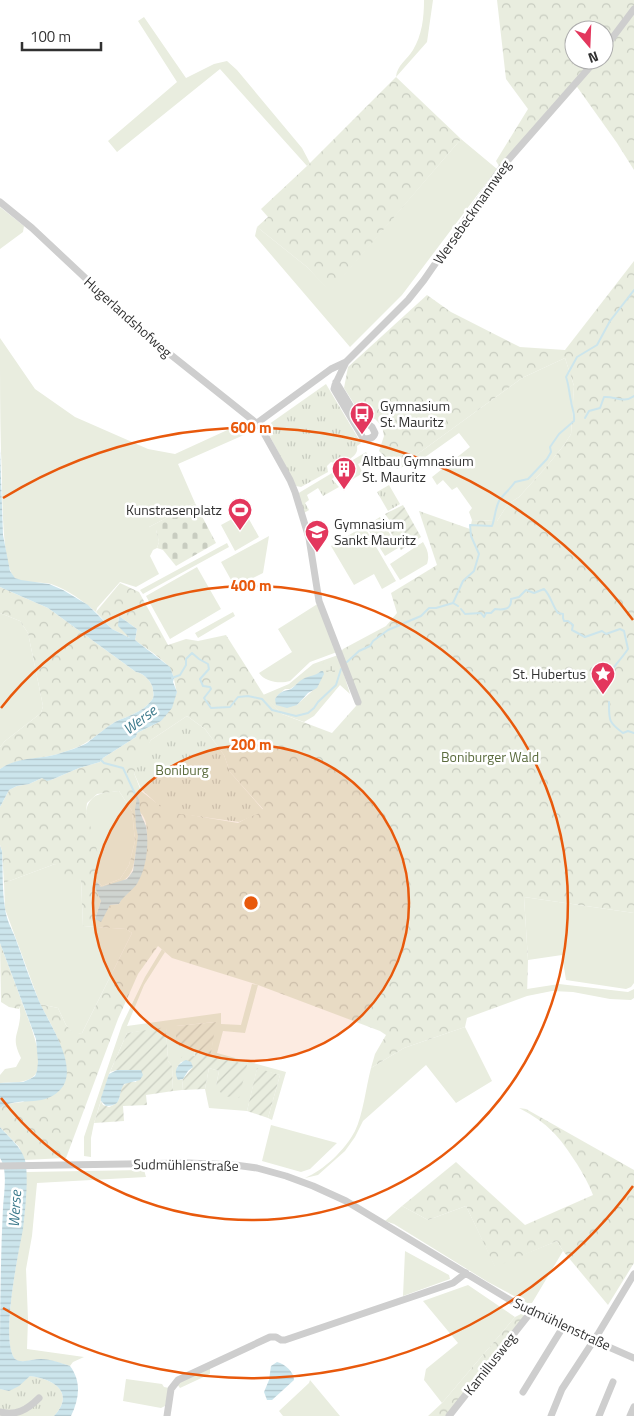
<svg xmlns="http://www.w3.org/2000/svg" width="634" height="1416" font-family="'Titillium Web',sans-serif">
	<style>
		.grass { fill: #e9eddf; fill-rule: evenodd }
		.forest { fill: url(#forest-crowns); fill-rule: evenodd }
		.wetland { fill: url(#wetland-marsh) }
		.cemetery { fill: url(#cemetery-stones) }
		.park { fill: url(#park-tufts) }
		.garden { fill: url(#garden-furrows) }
		.water { fill: url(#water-rules) }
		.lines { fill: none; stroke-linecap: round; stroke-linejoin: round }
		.stream { stroke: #cce5ec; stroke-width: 2 }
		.minor { stroke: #cecece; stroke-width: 7 }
		.ring { fill: none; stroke: #e8590c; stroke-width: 2.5 }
		.labels { text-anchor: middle; stroke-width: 5; stroke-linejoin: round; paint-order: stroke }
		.street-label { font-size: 14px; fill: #313131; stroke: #fff }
		.poi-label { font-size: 14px; fill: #313131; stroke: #fff; text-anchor: start }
		.park-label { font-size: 14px; fill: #5b6c3e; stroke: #fff }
		.water-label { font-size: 15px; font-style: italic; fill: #3d7a8c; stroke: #fff }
		.centre { fill: #e8590c; stroke: #fff; stroke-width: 2.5 }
		.ring-label { font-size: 15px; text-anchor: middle; font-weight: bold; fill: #e8590c; stroke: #fff; stroke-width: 5; stroke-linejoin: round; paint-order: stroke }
	</style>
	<defs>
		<pattern id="forest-crowns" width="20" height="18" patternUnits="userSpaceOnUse" patternTransform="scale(1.25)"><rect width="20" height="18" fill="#e9eddf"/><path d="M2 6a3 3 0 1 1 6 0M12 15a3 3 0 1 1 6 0" fill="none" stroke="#c8ccc0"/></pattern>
		<pattern id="wetland-marsh" width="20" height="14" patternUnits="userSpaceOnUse" patternTransform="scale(1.25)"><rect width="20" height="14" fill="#e9eddf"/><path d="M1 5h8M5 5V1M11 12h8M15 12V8" fill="none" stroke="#c8ccc0"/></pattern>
		<pattern id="cemetery-stones" width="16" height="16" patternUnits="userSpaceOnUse" patternTransform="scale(1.25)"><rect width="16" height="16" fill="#e9eddf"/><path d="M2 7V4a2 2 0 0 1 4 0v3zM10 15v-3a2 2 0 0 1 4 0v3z" fill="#c8ccc0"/></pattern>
		<pattern id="park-tufts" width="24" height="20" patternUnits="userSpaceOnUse" patternTransform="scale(1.25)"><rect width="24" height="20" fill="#e9eddf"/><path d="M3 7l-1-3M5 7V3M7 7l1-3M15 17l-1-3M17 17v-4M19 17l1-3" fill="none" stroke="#c8ccc0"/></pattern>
		<pattern id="garden-furrows" width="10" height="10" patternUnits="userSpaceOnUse" patternTransform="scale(1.25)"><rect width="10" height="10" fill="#e9eddf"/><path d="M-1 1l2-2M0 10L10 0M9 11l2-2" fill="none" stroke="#c8ccc0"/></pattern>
		<pattern id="water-rules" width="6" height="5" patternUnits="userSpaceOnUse" patternTransform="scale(1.25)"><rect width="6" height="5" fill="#cce5ec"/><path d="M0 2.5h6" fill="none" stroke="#b0c5cb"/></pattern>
	</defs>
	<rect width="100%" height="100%" fill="#fff"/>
	<path class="grass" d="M424,0H433L427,42L396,77C397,65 407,60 413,50C422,35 424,18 424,0Z
		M144,17L186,78L214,64L227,61L237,70L302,148L310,163L307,166L220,69L117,152L108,141L177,82L138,21Z
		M461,139L497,169L402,295L350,347L255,236L257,227L307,267L330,291Z
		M0,207L24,226L23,232L0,249Z
		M0,338L35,389L75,417L148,449L175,454L247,421L253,431L178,464L195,503L149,527L156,530L159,542L157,548L153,550L150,556L159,574L136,587L120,582L97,608L96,612C83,601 67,589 51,584C40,581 23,585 14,577C0,561 3,477 1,453C0,415 0,376 0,338Z
		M565,358L574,386L571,434L564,445L547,466L519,497L508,504L497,521L472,520L469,512L472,508L457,487L452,490L443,480L437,485L432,477L470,447L459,433L421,460L397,469L522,378Z
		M245,512L259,537L235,551L221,525Z
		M380,517L398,548L385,556L366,526Z
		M364,526L396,581L382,589L374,574L354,585L331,546Z
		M269,536L263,573L235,587L221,562Z
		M423,542C427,549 430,555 427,564L400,580L390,564Z
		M227,543L229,547L143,594L140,590Z
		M197,567L221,609L170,639L146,596Z
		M319,603L337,652L310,662L290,681C280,684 265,682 259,673L292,652L278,629Z
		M233,612L235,616L198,638L195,633Z
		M0,613L20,621L28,633L43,706L41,713L5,741L0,747Z
		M338,655L350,694L340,685L314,716L304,722L282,714L263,695L289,684L313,664ZM308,677H321C317,690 306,695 297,705L277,696L285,689H290Z
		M119,791L132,811L135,841L129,865L120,879L102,886L96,879L86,811C90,792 104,793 119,791Z
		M55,864L81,880L83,926L126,929L132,933L82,1033L74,1035L66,1025L58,1008L40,1004L5,909L4,883Z
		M524,897L634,913V983L631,987L626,989L566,980L562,955L528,960Z
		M162,949L165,952L144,985L127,1026L221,1013V1024L241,1025L252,984L258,985L245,1033L223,1031L217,1053L286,1072L272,1120L268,1118L280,1075L257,1069L247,1111L209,1108L205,1089L209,1068L219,1071L216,1086L246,1065L211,1054L215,1022L176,1026L194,1048L195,1057H182L181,1062L177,1067L180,1080L183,1079L182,1090L173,1091L172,1066L168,1061L166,1028L127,1033L109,1074L94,1123L91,1138V1157L84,1156V1137L122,1025L145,977Z
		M559,984L628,992L634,989V998L631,1000L610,999L573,992L552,991L527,996V989Z
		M22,1002C27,1017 48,1063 34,1076C26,1084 10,1082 0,1083V1075L5,1069L16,1067L21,1058C11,1038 18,1036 20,1018C21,1010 18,1010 22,1002Z
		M465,1027L492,1081L456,1103L426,1065L363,1121L355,1137L345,1151L318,1175L305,1178C324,1170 345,1150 355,1131C363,1115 366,1087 371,1068L404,1048Z
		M271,1125L337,1143L310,1169L301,1172L262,1161Z
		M144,1170L146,1177L37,1183L32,1236L26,1269L28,1319L27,1349L84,1357L73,1362L70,1366C60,1363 48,1359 37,1359C29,1360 21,1364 15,1359C0,1342 18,1255 22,1230C26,1211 25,1191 26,1172Z
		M402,1206L428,1220L466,1206L495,1266L557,1241L563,1251L532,1303H527L488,1282L394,1224L385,1221Z
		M405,1251L449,1275L450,1279L403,1296Z
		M468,1285L515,1317L442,1403L424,1380L426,1369L458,1343L423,1301Z
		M210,1365V1374L180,1388L177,1384Z
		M126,1379L162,1384L164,1387L169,1388L165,1406L161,1408L123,1401Z
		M310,1380L340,1416H283L279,1411L309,1383Z"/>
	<path class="forest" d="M497,0H634V170L617,143L575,84L499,166L496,161L528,109L506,79ZM574,30H604V60H574Z
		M396,77L461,139L330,292L307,267L257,227L268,217L261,209L307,166Z
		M634,261V913L524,897L528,960L527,996L467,1018L465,1027L404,1048L371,1068L375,1054L386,1035L380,1031L258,985L172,958L158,946L138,974L118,1019L66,1158L24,1160L19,1147L0,1127V1108L6,1104L23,1102L66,1071C63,1044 53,1028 40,1004L58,1008L66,1025L74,1034L82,1033L132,933L126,929L83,926L81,880L65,877L55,864L4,883L2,851L0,845V807L9,790L17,786L29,784L42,778L51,780L79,768L100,762L103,758L136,737L137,733L161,721L177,692C174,684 175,676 170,669C165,660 144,647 135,640L137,629L119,616C117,631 125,628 130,638L112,629L96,612L120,583L139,592L168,645L186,639L198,641L226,635L264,695L282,714L332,733L356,706L341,652L343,649L386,626L397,613L391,593L437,565L419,511L470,529L472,520L497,521L508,504L519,497L547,466L564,445L571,434L574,386L565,358L522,378L397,469L379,451L384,436L382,426L375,419L361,415L344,388L348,367L427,295L451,312L520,347L565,350ZM187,716L205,729L224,755L230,772L263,809L238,823L167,811L141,791L134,773L151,740ZM119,791L132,811L135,841L129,865L120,879L102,886L96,879L99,871L97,850L86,811L87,803L97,794ZM135,809C162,822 135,874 128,893L122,898L119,904L110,905L95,919L101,901L97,882L101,887C123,884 133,879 135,856C136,850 139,843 138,836C138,827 136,818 135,809Z
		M0,587L48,608L136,672C144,673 153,683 153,690C154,695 154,698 151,701C142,713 127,716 115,722C105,728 97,736 87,742C80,747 67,751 58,754C38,760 19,757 0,769V747L5,741L41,713L43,706L28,633L20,621L0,613Z
		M0,943L22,1002L19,1009L9,1007L1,1002Z
		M519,1108L526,1109L634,1170V1263L608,1305L563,1251L557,1241L495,1267L466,1206L428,1220L402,1206L456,1162L525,1225L593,1195C589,1184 583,1174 577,1164C559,1136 549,1124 519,1108Z
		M521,1314L525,1316L451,1416H428L442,1403L515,1317Z"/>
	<path class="wetland" d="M334,658L336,668L334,674L332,671H329L321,677L319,683L316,676L323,667L319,665Z"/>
	<path class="cemetery" d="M195,503L216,543L176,566L163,550L157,548L159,542L156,530L151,531L149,527Z"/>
	<path class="park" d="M326,384L361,443L357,446C359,457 347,460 339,465L331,462L327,466L328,472L301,487L296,486L265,427Z
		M366,452L370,458L358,464L363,473L348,482L343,472L340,473L338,472V469Z
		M332,473H335V476L332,479L339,487L323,496L318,488L307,495L309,500L305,503L309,510L304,513L297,494Z
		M389,485L400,504L388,511L377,492Z
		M187,716L205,729L224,755L230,772L264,811L239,822L166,812L141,789L134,773L139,758L151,740Z
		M30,1376C53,1379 76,1392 54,1416H0V1389L9,1391Z"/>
	<path class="garden" d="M403,505L421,537L401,550L386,524L390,521L385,514Z
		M216,1022L211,1054L247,1065L239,1098L223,1096L216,1086L219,1071L209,1068L205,1089L182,1090L183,1079L192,1068L186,1061L181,1062V1057L195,1056L194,1048L179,1046L176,1038V1026Z
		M166,1027L168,1061L172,1066L173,1091L146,1095L147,1105L123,1106L124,1121L94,1123L101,1101L103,1105L109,1107C123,1102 118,1096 122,1086L128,1082H136L141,1070H117L110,1072L127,1033Z
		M257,1068L280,1075L268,1118L247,1111Z"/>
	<path class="water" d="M0,448L3,535L10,571L15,578L21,580L49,584L63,590L88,605L112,629L130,638L118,626L119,616L137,629L135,640L170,667L174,678L173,682L177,692L172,708L161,721L137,733L136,737L103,758L100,762L79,768L51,780L47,781L42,778L29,784L17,786L9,790L0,807V769C19,756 38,760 58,754C67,751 80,747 87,743C96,736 105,728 115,722C127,716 142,713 151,701C154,698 154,695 153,690C153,683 144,673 136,672L48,608L0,587Z
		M321,671H323L324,674L317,688L308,693L297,705L287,708L276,705L275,699C281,690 283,692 291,689C295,686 299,681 303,679C310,675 314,677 321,671Z
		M137,798L139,799C140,803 139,807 140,811C141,816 144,821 146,826C149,842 147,865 139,880C135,890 124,894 119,904L110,905L101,922L95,919L101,901L94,885L97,882L101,887L127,879L133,871L138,836L136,827L135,809Z
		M0,846L2,851C3,870 2,890 5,908C6,918 11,928 15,937C23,959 30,980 39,1001C48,1022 81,1068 60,1090C41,1109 19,1095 0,1108V1083L23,1082L30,1079L35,1076L37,1071L38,1062L36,1039L0,943Z
		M186,1060L191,1062L193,1067L188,1071L183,1079L178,1080C173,1071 177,1064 186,1060Z
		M117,1070H141L143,1075L140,1080L124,1084C117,1094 124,1106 106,1106L101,1101V1098L109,1074Z
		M0,1127C9,1138 21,1146 25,1160C29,1176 25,1212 23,1229C18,1255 0,1341 15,1359C22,1364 32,1359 41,1359C51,1359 61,1363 70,1366C82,1382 79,1399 71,1416H54C76,1392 53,1379 30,1376L19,1386L9,1391L0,1389C0,1328 0,1268 3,1207C4,1193 8,1170 0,1158Z
		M277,1362C285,1364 294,1372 294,1380L272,1400H267L264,1392L269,1380L271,1366Z"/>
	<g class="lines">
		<path class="stream" d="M585,418L589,411L600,408L604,397C615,396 623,404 634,396
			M453,603L458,606
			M461,609L465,614L481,613L484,617L486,613H491L495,609C503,610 512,610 511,599L519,597L526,590L534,593L544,589C551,596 552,605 558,613L563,614V618L564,621H568L573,625L572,630L585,637L602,631L606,634L620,629L624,631L628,649C620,661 611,668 606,681
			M347,662L359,651L370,646L373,641L388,630L421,616L429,608H436L453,603L463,581L474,571L479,554L471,536L470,525L492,526C495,518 495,509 499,501C501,497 511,488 515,482L528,479L547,459L551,452L550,447L559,434L574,421C575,413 572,409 571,401C569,393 569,385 566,377L577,357L597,345L610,321L634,290
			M172,678L180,675L186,665V659L192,653L199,659L208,664L209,669L200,679L203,686L210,687L211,689L204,698L211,708L230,707L238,697L248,696L262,699L272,710L296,716L308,713L314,708L318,702L336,685L341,669
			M609,702C609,720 608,722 623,733L628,731L634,733
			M101,760L104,763L123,768L137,798"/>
		<path class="minor" d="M604,49L634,9
			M0,202L32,228L146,335L260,426L290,480L295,492L309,538L319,601L358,702
			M336,382L356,415L372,427L375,433C374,438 368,440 363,438L334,389L335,385L346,362
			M257,423L331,369L346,362L408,300L424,280L502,167L596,60
			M0,1166L188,1163L235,1165L257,1168L286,1176L313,1186L346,1201L515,1303L563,1327L634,1358
			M523,1392L563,1327
			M0,1412C16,1416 27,1410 39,1398
			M167,1416L171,1389L178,1380L270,1337H276L281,1340H285L453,1283L466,1273
			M449,1416L531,1312
			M551,1416L562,1389L598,1334L634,1274
			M599,1416L613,1382
			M630,1416L634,1407"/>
	</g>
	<circle cx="251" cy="903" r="158" fill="#e8590c" fill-opacity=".12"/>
	<g class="ring">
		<circle cx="251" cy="903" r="158"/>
		<path d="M1 708A317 317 0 1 1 1 1098"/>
		<path d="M633 1186A475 475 0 0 1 3 1308M3 498A475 475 0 0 1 633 620"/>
	</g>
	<defs>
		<symbol id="bus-pin" viewBox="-11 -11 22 30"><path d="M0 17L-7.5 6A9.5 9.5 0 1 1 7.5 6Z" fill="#e3375d" stroke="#fff"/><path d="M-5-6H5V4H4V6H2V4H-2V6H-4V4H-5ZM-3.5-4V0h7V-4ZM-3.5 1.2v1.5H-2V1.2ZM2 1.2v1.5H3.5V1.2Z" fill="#fff"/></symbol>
		<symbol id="building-pin" viewBox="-11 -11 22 30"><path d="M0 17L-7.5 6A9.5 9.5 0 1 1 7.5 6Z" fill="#e3375d" stroke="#fff"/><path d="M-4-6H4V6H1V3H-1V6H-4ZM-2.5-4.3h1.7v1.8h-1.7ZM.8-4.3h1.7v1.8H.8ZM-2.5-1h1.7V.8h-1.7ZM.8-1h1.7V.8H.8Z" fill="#fff"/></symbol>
		<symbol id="stadium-pin" viewBox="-11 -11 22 30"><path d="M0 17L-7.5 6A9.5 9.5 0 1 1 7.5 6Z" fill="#e3375d" stroke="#fff"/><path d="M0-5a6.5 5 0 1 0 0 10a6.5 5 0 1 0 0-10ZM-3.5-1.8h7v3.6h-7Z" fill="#fff"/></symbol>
		<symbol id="school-pin" viewBox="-11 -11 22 30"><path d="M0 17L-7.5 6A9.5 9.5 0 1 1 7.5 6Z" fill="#e3375d" stroke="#fff"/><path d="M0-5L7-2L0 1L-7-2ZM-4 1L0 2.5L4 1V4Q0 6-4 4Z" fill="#fff"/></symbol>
		<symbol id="sight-pin" viewBox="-11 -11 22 30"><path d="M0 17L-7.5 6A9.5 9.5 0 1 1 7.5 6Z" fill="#e3375d" stroke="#fff"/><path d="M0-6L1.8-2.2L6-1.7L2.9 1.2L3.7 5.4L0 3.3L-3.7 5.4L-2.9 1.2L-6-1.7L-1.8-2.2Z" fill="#fff"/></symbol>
	</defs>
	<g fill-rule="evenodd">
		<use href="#bus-pin" x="348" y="400" width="28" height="38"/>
		<use href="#building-pin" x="330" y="455" width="28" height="38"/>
		<use href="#stadium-pin" x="226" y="496" width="28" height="38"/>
		<use href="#school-pin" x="303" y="518" width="28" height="38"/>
		<use href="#sight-pin" x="589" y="660" width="28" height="38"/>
	</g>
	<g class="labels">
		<g class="street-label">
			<text transform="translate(472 212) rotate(-55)" y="5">Wersebeckmannweg</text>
			<text transform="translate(128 317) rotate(42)" y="5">Hugerlandshofweg</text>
			<text transform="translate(186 1165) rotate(1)" y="5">Sudmühlenstraße</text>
			<text transform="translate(562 1324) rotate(25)" y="5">Sudmühlenstraße</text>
			<text transform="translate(490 1364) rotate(-52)" y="5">Kamillusweg</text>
		</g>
		<g class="poi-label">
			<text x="380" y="411">Gymnasium<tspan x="380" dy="16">St. Mauritz</tspan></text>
			<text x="362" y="466">Altbau Gymnasium<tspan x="362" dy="16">St. Mauritz</tspan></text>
			<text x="222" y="515" text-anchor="end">Kunstrasenplatz</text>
			<text x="334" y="529">Gymnasium<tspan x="334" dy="16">Sankt Mauritz</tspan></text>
			<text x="586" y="679" text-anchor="end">St. Hubertus</text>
		</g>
		<g class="park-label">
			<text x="490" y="762">Boniburger Wald</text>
			<text x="182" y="775">Boniburg</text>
		</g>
		<g class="water-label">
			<text transform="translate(140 720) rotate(-37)" y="5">Werse</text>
			<text transform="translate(15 1209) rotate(-86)" y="5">Werse</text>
		</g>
	</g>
	<circle cx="251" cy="903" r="8" class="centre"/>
	<g class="ring-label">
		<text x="251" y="433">600 m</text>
		<text x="251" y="591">400 m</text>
		<text x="251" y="750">200 m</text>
	</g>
	<g transform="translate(589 45) rotate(161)"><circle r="24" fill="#ffffff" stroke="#adadad"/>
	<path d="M0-4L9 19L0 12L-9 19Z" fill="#e3375d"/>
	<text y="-8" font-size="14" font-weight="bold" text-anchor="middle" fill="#313131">N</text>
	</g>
	<path d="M22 42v8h79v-8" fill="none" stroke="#313131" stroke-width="2.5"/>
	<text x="30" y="42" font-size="15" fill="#313131" stroke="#ffffff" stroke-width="4" paint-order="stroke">100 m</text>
</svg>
